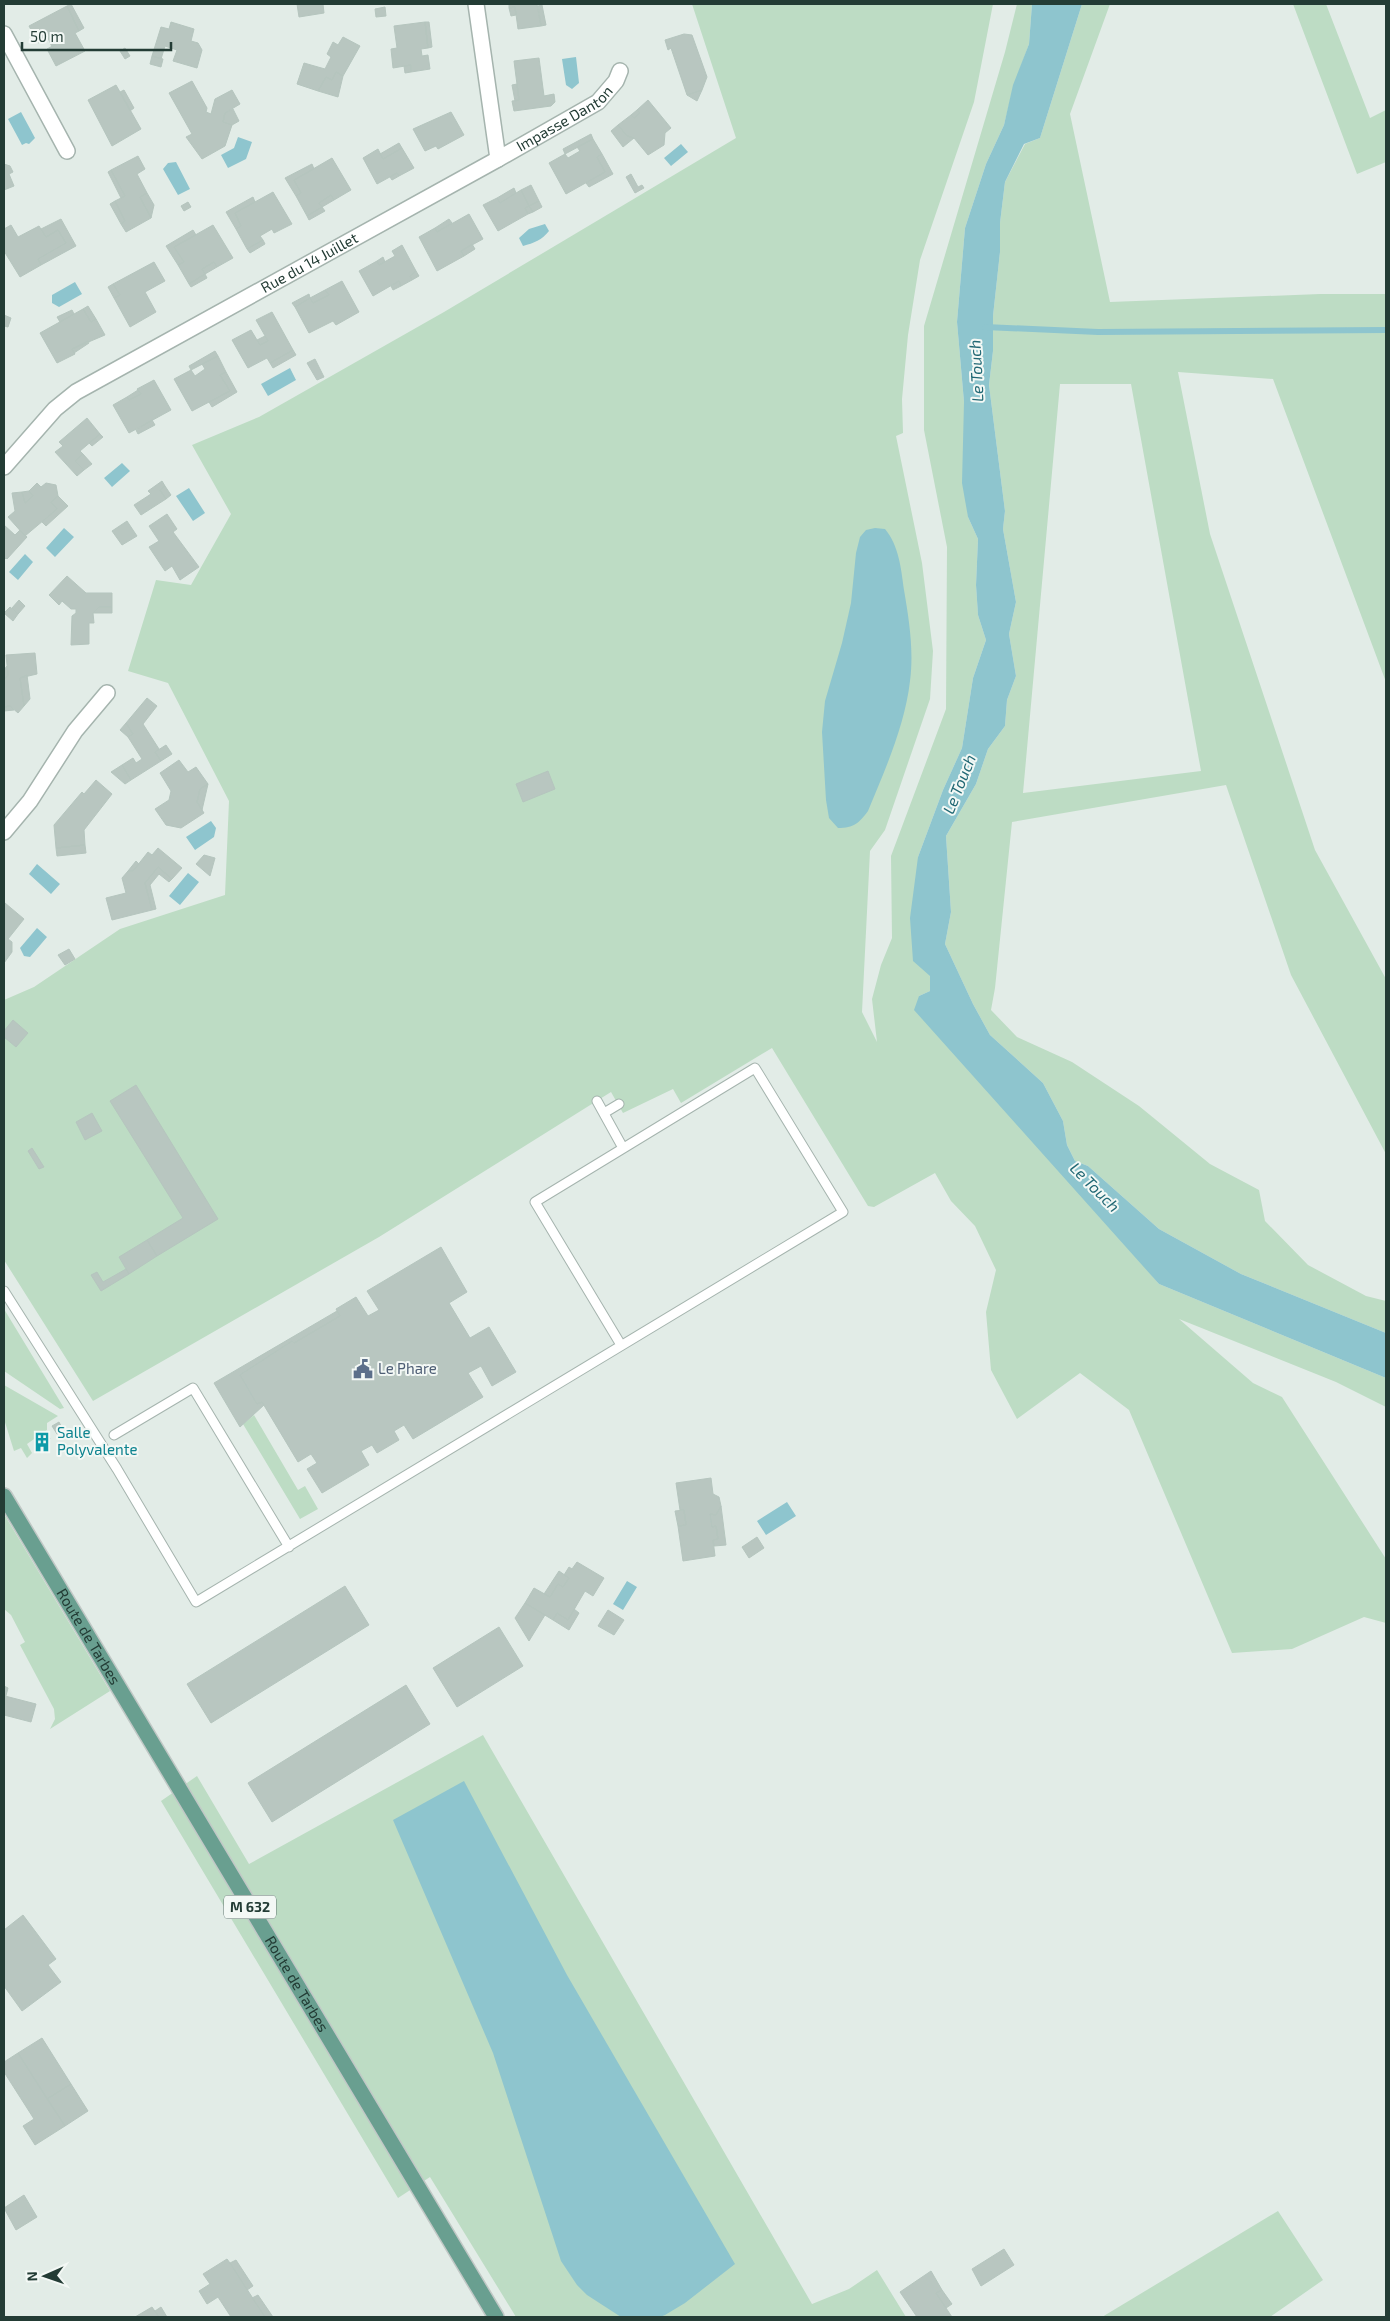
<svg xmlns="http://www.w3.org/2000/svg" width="1390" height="2321" font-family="'Exo 2',sans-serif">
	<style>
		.green { fill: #bddcc4; fill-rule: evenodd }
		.water { fill: #8ec5ce }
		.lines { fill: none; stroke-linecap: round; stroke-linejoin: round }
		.stream { stroke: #8ec5ce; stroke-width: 6 }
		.building { fill: #b8c6c0; stroke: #b5c5be }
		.service-casing { stroke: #a5b4ae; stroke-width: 11 }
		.minor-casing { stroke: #a5b4ae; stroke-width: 18 }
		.primary-casing { stroke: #c1c8c6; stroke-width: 18 }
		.service { stroke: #fff; stroke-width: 9 }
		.minor { stroke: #fff; stroke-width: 15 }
		.primary { stroke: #699f90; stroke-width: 15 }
		.labels { text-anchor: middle; stroke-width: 4; stroke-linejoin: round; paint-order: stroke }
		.shield { fill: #f3f8f5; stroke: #61746f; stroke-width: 1 }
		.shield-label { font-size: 14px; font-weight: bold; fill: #233c35 }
		.street-label { font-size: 15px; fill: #233c35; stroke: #f3f8f5 }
		.service-label { font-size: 15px; fill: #4e5e75; stroke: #f3f8f5; text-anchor: start }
		.culture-label { font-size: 15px; fill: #0d838f; stroke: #f3f8f5; text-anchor: start }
		.water-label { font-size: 16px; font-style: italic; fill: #216874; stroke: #f3f8f5 }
	</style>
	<rect width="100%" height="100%" fill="#e2ece7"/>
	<path class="green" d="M692,4H993L974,102L920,260L908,335L902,399L903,433L896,436L922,563L933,651L930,699L885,830L870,851L862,1012L877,1042L872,999L881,965L892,938L891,856L946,709L947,547L924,430V326L1005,52L1017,4H1032L1029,44L1014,85L1004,125L986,164L965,228L957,322L964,402L968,517L978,539L976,585L978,615L986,640L973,678L962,748L943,790L918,857L930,977V991L919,996L1159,1284L1386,1378V1407L1336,1382L1179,1319L1253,1383L1282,1397L1386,1559V1623L1364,1617L1292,1649L1232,1653L1129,1410L1080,1373L1017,1419L991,1370L986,1312L996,1270L975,1226L951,1201L935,1173L874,1207L868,1206L772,1048L681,1103L673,1089L623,1113L611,1092L379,1237L93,1401L4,1260V1000L34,987L120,929L225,895L229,801L168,683L128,671L156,580L191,585L231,514L192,445L259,417L444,312L736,138Z
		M1082,4H1110L1070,114L1110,302L1320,294H1386V682L1273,379L1178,372L1210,534L1315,850L1386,979V1154L1291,975L1226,785L1012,822L995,988L991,1010L1017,1037L1072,1062L1139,1106L1210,1164L1259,1190L1265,1221L1308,1265L1366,1296L1386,1301V1333L1241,1274L1159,1229L1088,1166L1075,1161L1067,1145L1063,1121L1043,1083L990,1035L973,1004L945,944L951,912L946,836L976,784L988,749L1005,726L1007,700L1016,676L1009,634L1016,602L1003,529L1005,511L989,385L993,351V316L1000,252V223L1005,182L1025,144L1040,138ZM1060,384H1131L1201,771L1023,793Z
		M1293,4H1326L1370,118L1386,110V162L1357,174Z
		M4,1309L64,1408L60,1409L4,1371Z
		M4,1385L58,1416L47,1423V1430L27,1444L32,1453L27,1458L21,1448L14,1451L4,1419Z
		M254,1415L298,1490L305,1486L318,1509L300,1519L243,1424Z
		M4,1514L110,1691L50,1729L55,1719L54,1709L20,1645L25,1642L11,1615L4,1609Z
		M483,1735L812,2304L849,2289L877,2270L906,2317H516L430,2177L398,2198L161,1801L197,1776L249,1864Z
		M1278,2211L1323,2280L1270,2317H1102Z"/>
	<path class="water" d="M1032,4H1082L1040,138L1024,144L1005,182L1000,223V252L993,316V351L989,385L1005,511L1003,529L1016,602L1009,634L1016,676L1007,700L1005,726L988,749L976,784L946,836L951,912L945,944L973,1004L990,1035L1043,1083L1063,1121L1067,1145L1075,1161L1088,1166L1159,1229L1241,1274L1386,1333V1378L1159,1284L914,1010L919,996L930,991V976L913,961L910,918L918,857L943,790L962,748L973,678L986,640L978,615L976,585L978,539L968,517L962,483L964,402L957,322L965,228L986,164L1004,125L1013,85L1029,44Z
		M576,57L579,83L572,89L566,85L562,59Z
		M21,112L35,138L29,144L26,143L22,145L8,119Z
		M238,137L252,142L246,159L228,168L221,155L234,148Z
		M681,144L688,152L671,166L664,158Z
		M176,162L190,189L178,195L163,169L168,163Z
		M545,224L549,231C542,240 534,243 523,246L519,238L529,229Z
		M75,282L82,294L59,307L52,303V295Z
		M290,368L296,380L268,396L261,384Z
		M122,463L130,471L112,487L104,478Z
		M189,488L205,513L193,521L176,496Z
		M64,528L74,537L55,557L46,548Z
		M875,528L885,529C899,546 901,568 904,590C909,619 914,651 910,681C905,725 885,770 868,811C859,823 854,828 838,828L829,818L826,800L822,732L825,701L842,643L851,603L856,553L860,537L866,530Z
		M25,554L33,562L18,580L9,572Z
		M211,821L216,828L214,837L195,850L186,837Z
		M37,864L60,884L51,894L29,874Z
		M188,873L199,882L180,905L169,896Z
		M37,928L47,937L30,957L24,956L20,948Z
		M787,1502L796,1516L766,1535L757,1521Z
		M627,1581L637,1587L623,1610L613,1604Z
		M464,1781L567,1975L735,2264L685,2303L665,2315L660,2317H621L587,2295L577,2285L561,2261L493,2053L393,1820Z"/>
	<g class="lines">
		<path class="stream" d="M985,327L1098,332L1386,330"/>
	</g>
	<path class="building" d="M71,4L84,28L79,31L67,6Z
		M297,4H323L324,13L299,17Z
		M509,4H537L541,26L518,29L515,7L509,8Z
		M542,5L546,25L541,26L538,6Z
		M67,6L79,31L75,33L85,51L56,66L47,49L56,44L52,36L38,43L29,26Z
		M385,7L386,16L376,17L375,9Z
		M515,7L516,15L511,16L509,8Z
		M171,22L194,29L191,41L198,43L202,50L197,68L173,61L177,50L165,46L161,59L152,56L161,27L169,29Z
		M425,22L428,48L421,49L422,56L428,55L430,69L411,72V65L393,68L391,49L397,48L394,26Z
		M425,22H429L432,47L428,48Z
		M684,34L692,35L707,77L702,90L687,95L671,48L668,50L665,40Z
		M52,36L56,44L52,47L48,38Z
		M343,37L360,46L343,76L336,72L332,80L326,77L318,91L297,84L304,63L325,69L331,57L327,54L333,42L338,45Z
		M125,48L130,56L125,59L120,51Z
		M152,56L163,59L161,67L150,64Z
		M539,58L544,96L554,94L555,102L551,106L514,111L512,101L519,100L514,61Z
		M411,65V72L405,73L404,66Z
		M336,72L343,76L338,97L318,91L326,77L332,80Z
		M192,81L207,108L206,112L211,114L215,99L232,90L240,104L225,113L223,122L232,125L225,146L202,159L186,137L192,134L169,93Z
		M517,84L519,100L515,101L512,85Z
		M116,85L141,129L112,146L88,100Z
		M124,90L134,108L130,111L120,92Z
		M702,90L697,101L687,95Z
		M648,100L671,128L665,133L664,145L648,155L634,138L627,136L618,125L631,115L634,118L640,113L637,110Z
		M233,109L239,121L232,125L223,122L225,113Z
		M637,110L640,113L634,118L631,115Z
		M451,112L464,135L438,149L436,146L425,151L413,129Z
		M618,125L627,136L634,138L623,147L611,131Z
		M591,134L593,139L565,154L563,149Z
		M593,139L602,154L597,157L605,172L566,194L549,163L565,154L568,158L580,151L577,147Z
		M399,143L402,148L383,159L380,154Z
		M402,148L414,168L399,176L397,173L377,184L363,158L378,149L383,159Z
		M602,154L613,174L589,187L586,183L605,172L597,157Z
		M138,156L145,169L137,174L147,193L140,197L151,218L126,232L121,224L125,221L115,201L125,196L111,170Z
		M332,158L351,190L334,200L331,195L319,203L322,207L307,216L296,196L301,193L294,180Z
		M4,164L10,166L13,172L9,174L14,186L4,190Z
		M312,164L314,169L294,180L301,193L296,196L285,178Z
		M111,170L125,196L121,198L108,172Z
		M397,173L399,176L392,180L390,177Z
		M631,174L638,187L642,185L644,188L635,193L626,177Z
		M531,185L539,201L529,206L521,190Z
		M514,188L516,193L500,203L497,198Z
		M521,190L529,206L525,208L528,214L498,231L483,205L497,198L500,203Z
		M273,192L292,224L274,233L272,229L260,236L263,240L247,249L236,229L241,226L235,213Z
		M147,193L154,205L151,218L140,197Z
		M331,195L334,200L322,207L319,203Z
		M253,197L255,202L235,213L241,226L236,229L226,212Z
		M115,201L125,221L121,224L110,204Z
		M539,201L542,207L533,212L529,206Z
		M188,202L191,207L184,211L181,206Z
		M529,206L533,212L528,214L525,208Z
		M322,207L325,211L309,220L307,216Z
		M469,214L483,239L461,251L464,256L437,271L419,237L435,228L437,232Z
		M61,219L76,246L41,265L38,259L66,243L58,230L46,237L41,229Z
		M449,219L452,223L437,232L435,228Z
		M11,225L18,237L39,226L46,237L58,230L66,243L38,259L41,265L20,277L4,251V229Z
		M213,225L233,258L217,267L214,262L202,269L205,274L189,284L178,265L184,262L174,247Z
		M193,230L196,235L174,247L184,262L178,265L166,246Z
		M263,240L265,244L250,253L247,249Z
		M472,244L475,249L464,256L461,251Z
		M402,245L416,271L410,276L412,280L401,286L399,281L373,296L359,271L377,261L379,265L395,256L392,251Z
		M383,257L385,262L379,265L377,261Z
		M154,262L165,281L145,292L156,312L130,327L114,298L120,295L113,284Z
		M214,262L217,267L205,274L202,269Z
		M416,271L419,276L412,280L410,276Z
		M205,274L207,278L191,287L189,284Z
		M342,281L359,312L336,325L333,321L309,333L295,307L310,298L313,303L329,295L325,290Z
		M399,281L401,286L393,290L391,286Z
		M113,284L120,295L114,298L108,287Z
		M325,290L329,295L313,303L310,298Z
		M309,294L310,298L295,307L292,303Z
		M88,306L96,319L91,322L83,309Z
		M83,309L91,322L96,319L105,335L72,349L75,354L57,363L40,333Z
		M72,310L74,314L60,322L57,317Z
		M272,312L293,350L270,363L267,358L248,368L232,340L251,330L260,345L268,341L256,320Z
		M4,315L11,318L8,327L4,326Z
		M265,336L268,341L260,345L257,340Z
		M88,341L89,343L74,353L72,349Z
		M293,350L296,355L273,368L270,363Z
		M215,351L218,356L191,370L189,366Z
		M218,356L226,372L220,375L230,391L192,411L174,379L191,370L195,376L205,369L202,364Z
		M315,359L324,377L317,380L307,363Z
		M226,372L237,392L212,407L209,402L230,391L220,375Z
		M154,380L171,410L129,433L113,405L127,397L129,400L141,394L137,389Z
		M138,390L141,394L129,400L127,397Z
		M87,418L100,434L80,451L83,454L75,461L84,470L77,476L55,452L63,446L59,442Z
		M152,420L155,425L138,434L136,430Z
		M100,434L103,437L92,446L89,443Z
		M83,454L92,464L84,470L75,461Z
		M162,481L165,486L160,490L166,499L141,515L134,505L151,494L148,491Z
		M37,483L41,487L46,483L56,485L58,496L51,502L57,509L25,536L8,517L15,511L12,493L22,492L25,503L33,496L29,491Z
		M165,486L171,495L166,499L160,490Z
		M29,491L33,496L25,503L22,492Z
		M58,496L68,506L46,526L42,522L57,509L51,502Z
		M167,514L177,529L173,532L199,567L180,580L172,566L165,571L149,547L159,541L149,526Z
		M127,521L137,536L122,545L112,531Z
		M4,525L15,535L20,530L27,537L7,559L6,558L4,560Z
		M67,576L86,593H112V607H99L93,613L94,623H89V644L71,645L72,616L76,613V609H71L62,601L59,605L49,595Z
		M19,600L25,606L18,614L12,608Z
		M10,607L18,614L13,621L4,613Z
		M99,607H112V613H93Z
		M35,653L37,674L20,678L24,706L18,713L10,706L4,707V680L8,675L6,655Z
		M7,666L8,675L4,680V670Z
		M27,675L30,699L24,706L20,678Z
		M147,698L157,706L143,724L159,749L155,752L161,761L131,780L122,765L133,758L136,763L142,759L128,737L133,734L126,723Z
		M10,706L14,710L4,711V707Z
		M126,723L133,734L128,737L120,730Z
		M166,745L172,754L161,761L155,752Z
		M179,760L188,772L196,767L208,784L200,789L197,802L204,813L181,828L166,825L155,809L169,800L171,791L160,773Z
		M122,765L131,780L125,784L111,772Z
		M548,771L555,789L523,802L516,784Z
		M96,780L112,794L84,830L85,845L56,848L54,825L82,792L84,794Z
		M208,784L202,810L197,802L200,789Z
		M85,845L86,853L57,856L56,848Z
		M158,848L182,868L172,879L158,867L145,883L152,910L112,920L106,898L126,893L122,878L128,871H133L148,852L152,855Z
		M204,855L215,858L210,876L196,864Z
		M136,861L139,864L133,871H128Z
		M158,867L172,879L169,882L159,874L150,885L156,909L152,910L145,883Z
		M5,903L24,919L8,939L12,942V952L4,963Z
		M69,949L75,959L65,965L58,955Z
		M13,1020L28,1033L16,1047L4,1037V1031Z
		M136,1085L218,1219L157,1256L147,1240L183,1218L110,1101Z
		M92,1113L102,1131L85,1140L76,1122Z
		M32,1148L44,1167L39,1169L28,1151Z
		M147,1240L157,1256L129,1274L119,1257Z
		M441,1247L467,1292L449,1303L470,1338L489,1327L516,1372L492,1386L481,1366L468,1373L483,1397L413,1439L404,1425L394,1431L399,1440L377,1453L372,1445L361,1451L369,1465L322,1493L307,1469L317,1463L311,1454L298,1462L262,1402L257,1404L240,1375L292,1341L294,1343L340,1316L336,1309L356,1297L368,1316L379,1310L367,1291Z
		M126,1269L129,1274L101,1291L91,1275L97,1272L103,1282Z
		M337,1311L340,1316L294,1343L292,1341L240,1375L257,1404L262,1402L264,1405L240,1427L214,1383Z
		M59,1422L63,1430L57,1434L52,1426Z
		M46,1432L50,1439L40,1445L37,1438Z
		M711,1478L713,1494L719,1497L721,1506L716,1515L710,1514L712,1527L716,1526L718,1539L713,1540L715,1556L683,1561L678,1526L686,1525L684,1510H680L676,1483Z
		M721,1506L726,1545L714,1546L713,1540L718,1539L716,1526L712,1527L710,1514L716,1515Z
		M684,1510L686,1525L678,1526L675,1511Z
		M757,1537L764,1548L749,1558L742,1547Z
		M577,1562L604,1578L593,1596L585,1591L568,1620L557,1613L553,1620L525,1603L534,1588L550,1597L558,1584L563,1587L569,1578L564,1575L569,1567L572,1569Z
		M559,1571L569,1578L563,1587L558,1584L550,1597L544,1594Z
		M345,1586L369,1625L211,1723L187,1684Z
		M525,1603L545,1615L529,1641L515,1618Z
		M574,1609L579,1613L569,1630L553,1620L557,1613L568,1620Z
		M608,1610L624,1620L614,1635L598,1626Z
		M499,1627L523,1666L457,1707L433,1668Z
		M406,1685L430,1724L272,1822L248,1783Z
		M4,1686L8,1688L4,1703Z
		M5,1696L36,1704L31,1722L4,1715Z
		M23,1915L56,1959L48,1965L61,1982L22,2011L4,1986V1930Z
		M42,2038L71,2084L47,2099L18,2053Z
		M18,2053L65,2126L35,2145L23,2126L34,2119L4,2072V2062Z
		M71,2084L88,2111L65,2126L47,2099Z
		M24,2195L37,2217L16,2230L4,2208Z
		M1004,2249L1014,2265L981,2286L972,2269Z
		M227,2259L230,2263L265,2317H231L218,2297L207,2304L199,2291L210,2284L203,2274Z
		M236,2260L253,2286L247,2290L230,2263Z
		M931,2271L942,2290L936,2293L952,2317H917L900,2292Z
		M942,2290L952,2304L946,2308L936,2293Z
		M258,2295L273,2317H265L252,2298Z
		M152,2307L159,2317H135Z
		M161,2307L167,2317H159L155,2311Z"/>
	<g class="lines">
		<defs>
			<path id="service" d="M597,1101L623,1148
				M604,1113L619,1104
				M4,1291L117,1469L196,1602L843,1212L755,1068L535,1202L621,1345
				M114,1435L193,1388L289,1547"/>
			<g id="minor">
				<path d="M4,34L67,151"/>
				<path id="s1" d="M498,159L598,102L616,81L620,71"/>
				<path id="s2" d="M4,467L55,409L76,392L498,159L476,4"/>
				<path d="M4,832L30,801L75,731L107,693"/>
			</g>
			<g id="primary">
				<path id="s3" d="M4,1496L496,2317"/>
			</g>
		</defs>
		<use href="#service" class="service-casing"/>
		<use href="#minor" class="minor-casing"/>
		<use href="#primary" class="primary-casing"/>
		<use href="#service" class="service"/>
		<use href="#minor" class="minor"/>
		<use href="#primary" class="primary"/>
	</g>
	<defs>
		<symbol id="civic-bare" viewBox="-9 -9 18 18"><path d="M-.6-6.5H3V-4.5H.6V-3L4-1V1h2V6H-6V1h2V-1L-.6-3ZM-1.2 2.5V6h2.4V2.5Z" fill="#5c6f8a" stroke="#f3f8f5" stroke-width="2.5" paint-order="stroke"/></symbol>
		<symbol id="building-bare" viewBox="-9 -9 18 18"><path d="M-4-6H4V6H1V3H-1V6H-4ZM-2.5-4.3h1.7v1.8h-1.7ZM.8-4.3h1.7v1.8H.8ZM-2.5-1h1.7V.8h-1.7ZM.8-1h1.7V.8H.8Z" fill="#0f9aa8" stroke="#f3f8f5" stroke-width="2.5" paint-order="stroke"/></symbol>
	</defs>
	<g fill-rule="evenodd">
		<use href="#civic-bare" x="349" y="1355" width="28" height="28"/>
		<use href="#building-bare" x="28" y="1428" width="28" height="28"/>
	</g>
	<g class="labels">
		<rect class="shield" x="224" y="1895.5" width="52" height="23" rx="4"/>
		<g class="shield-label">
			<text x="250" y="1912">M 632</text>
		</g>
		<g class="street-label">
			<text dy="5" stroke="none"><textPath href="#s1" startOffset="78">Impasse Danton</textPath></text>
			<text dy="5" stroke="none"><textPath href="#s2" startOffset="371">Rue du 14 Juillet</textPath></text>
			<text dy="5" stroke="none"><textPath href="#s3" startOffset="164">Route de Tarbes</textPath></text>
			<text dy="5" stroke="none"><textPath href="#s3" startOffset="569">Route de Tarbes</textPath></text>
		</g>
		<g class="service-label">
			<text x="378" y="1374">Le Phare</text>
		</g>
		<g class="culture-label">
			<text x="57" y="1438">Salle<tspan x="57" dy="17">Polyvalente</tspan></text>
		</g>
		<g class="water-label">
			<text transform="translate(976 371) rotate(-93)" y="6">Le Touch</text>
			<text transform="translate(959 784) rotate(-68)" y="6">Le Touch</text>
			<text transform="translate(1095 1187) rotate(45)" y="6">Le Touch</text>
		</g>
	</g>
	<rect width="1390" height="2321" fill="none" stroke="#233c35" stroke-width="10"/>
	<g transform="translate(45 2276) rotate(268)" stroke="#f3f8f5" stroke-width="4" paint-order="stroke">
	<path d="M0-4L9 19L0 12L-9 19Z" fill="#233c35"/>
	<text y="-8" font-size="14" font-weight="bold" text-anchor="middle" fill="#233c35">N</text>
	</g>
	<path d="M22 42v8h149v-8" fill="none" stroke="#233c35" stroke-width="2.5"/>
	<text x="30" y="42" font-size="15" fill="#233c35" stroke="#f3f8f5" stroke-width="4" paint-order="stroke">50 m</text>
</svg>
